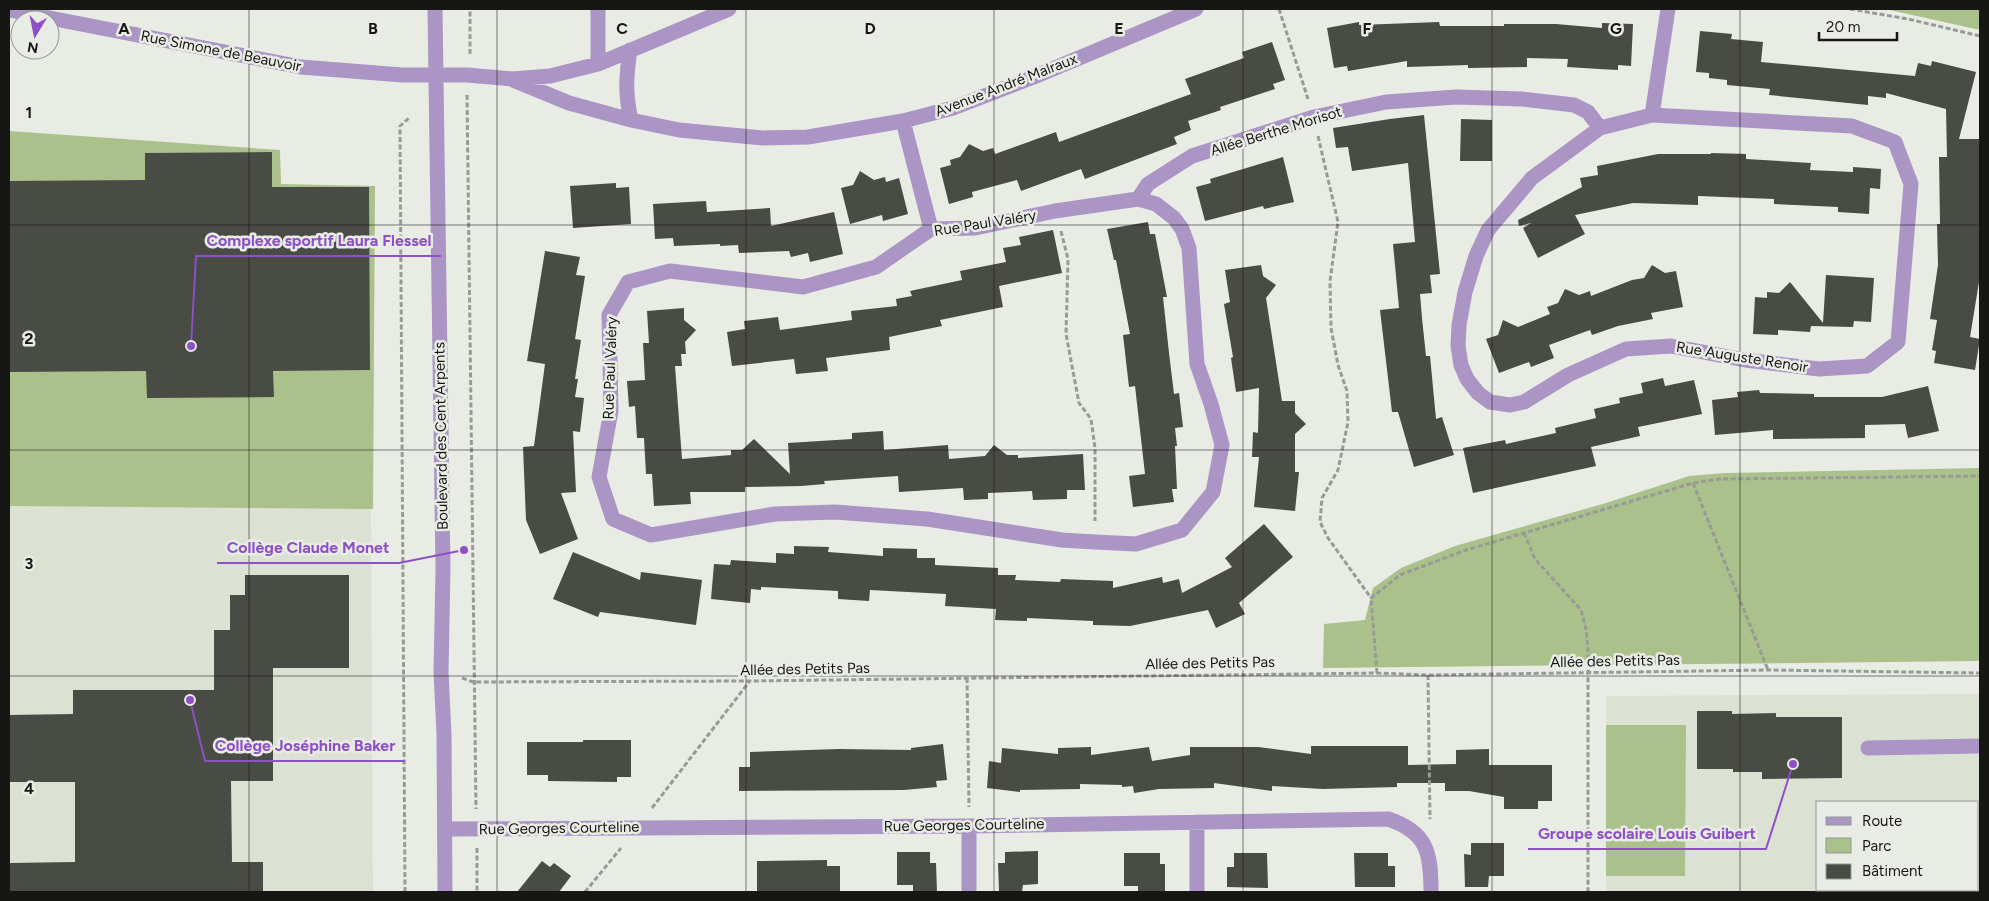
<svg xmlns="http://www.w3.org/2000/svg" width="1989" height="901" font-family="Figtree,sans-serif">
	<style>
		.built { fill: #dbe1d3; fill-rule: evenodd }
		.green { fill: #abc18b }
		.building { fill: #494b45 }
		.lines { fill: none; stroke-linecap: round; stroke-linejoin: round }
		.path { stroke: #989a95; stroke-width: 3; stroke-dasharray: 5 2.5; stroke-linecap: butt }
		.minor { stroke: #aa95c4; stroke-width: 15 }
		.grid { fill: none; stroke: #161715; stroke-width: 1; stroke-opacity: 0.55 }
		.labels { text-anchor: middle; stroke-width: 5; stroke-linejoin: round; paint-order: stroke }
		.street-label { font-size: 15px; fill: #161715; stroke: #e9ece5 }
		.grid-label { font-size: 16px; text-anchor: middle; font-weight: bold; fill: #161715; stroke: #e9ece5; stroke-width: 5; stroke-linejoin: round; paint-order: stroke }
		.leader { fill: none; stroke: #8d50c6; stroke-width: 2 }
		.callout-dot { fill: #8d50c6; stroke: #e9ece5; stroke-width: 2 }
		.callout-label { font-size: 16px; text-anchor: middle; font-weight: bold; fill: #8d50c6; stroke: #e9ece5; stroke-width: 5; stroke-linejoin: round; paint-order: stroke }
	</style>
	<rect width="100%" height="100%" fill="#e9ece5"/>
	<path class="built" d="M9,506L371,508L373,892H9Z
		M1980,694V892H1606V696ZM1818,802H1978V890H1818Z"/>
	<path class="green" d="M1885,9H1980V30Z
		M9,131L280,150L281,184L375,186L373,509L9,506Z
		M1980,468V661L1323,668L1324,624L1365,620L1373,588L1401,568L1455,546L1606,503L1689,476L1725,473Z
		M1606,725H1686L1685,876H1606Z"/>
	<path class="building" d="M1359,22V25L1439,22L1440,26H1504V24H1556L1602,28V23L1633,24L1631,66L1618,65V70L1599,69L1567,67L1568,59L1527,58V67L1468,68V65L1407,67V61L1348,71L1347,66L1334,68L1327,28Z
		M1700,31L1732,34L1731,39L1763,42L1761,62L1915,76L1918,63L1931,66L1932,61L1976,72L1959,139H1980V276L1970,337L1980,339L1975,370L1934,363L1936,351L1932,350L1937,320L1930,319L1938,265L1937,224H1940L1939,157H1947L1946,109L1886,93V98L1868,96V105L1769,95L1770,89L1727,85V80L1709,78V73L1696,72Z
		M1272,42L1285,80L1273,84L1275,89L1220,107L1221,110L1188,121L1191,130L1174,137L1177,144L1085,179L1081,169L1021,191L1017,180L972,192L973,197L949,204L940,168L951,165L950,160L960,157L969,144L983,151L993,148L995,154L1056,132L1059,142L1191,94L1185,79L1244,58L1242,52Z
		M1424,115L1440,274L1430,275L1432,293L1420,294L1422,318L1426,356H1430L1436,419L1442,417L1454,455L1414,467L1398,412H1392L1380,310L1399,308L1393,244L1415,242L1408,163L1352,171L1348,147L1336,148L1333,128L1390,119Z
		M1461,119L1492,120V161H1460Z
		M272,152V187H369L370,370L273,371L274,397L147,398L146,371L9,372V181L145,180V153Z
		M1711,153L1746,154V159L1811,163L1810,170L1853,172V167L1881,169L1880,189L1870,188L1869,214L1838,212V207L1774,204V199L1698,196V205L1633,203L1575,215L1585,234L1538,258L1523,228L1531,223L1519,226L1518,220L1582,187L1580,178L1598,175L1597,166L1658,154H1711Z
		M1283,157L1294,202L1264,209L1263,206L1205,221L1196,187L1211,183L1210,179Z
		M860,171L874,180L885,177L886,182L899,178L908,214L883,221L882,215L850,224L841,188L853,185Z
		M616,183V188L629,187L631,224L573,228L570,186Z
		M706,201L707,212L770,208L771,226L834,212L843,254L810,262L808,253L791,257L789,251L739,253L738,245L720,246V244L674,246L673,238L655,239L653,204Z
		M1148,222L1150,234H1155L1167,297H1163L1169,353L1174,394L1179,393L1183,427L1175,428L1177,446H1175L1177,489H1172L1174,502L1133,507L1129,476L1145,474L1135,386L1129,387L1123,335L1130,334L1116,260H1114L1107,229Z
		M1053,230L1062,273L999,286L1003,307L940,320L942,326L889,337L890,350L826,358L828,371L796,374L794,359L732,366L727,332L745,329L744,321L778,317L780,330L852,320L851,311L897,306L896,299L912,296L910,291L962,280L960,271L1006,262L1003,248L1021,245L1019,237Z
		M545,251L580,257L576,275L585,276L575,339L581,340L575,379H578L575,397L584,398L580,432L573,431L576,492L561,493L578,539L540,554L526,520L523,447L534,446L545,364L527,361Z
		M1261,265L1263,276L1276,285L1266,298L1282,401H1295V413L1306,424L1295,434V472H1299L1295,511L1254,507L1259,457H1252L1253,432L1258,433L1259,388L1236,392L1231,358L1233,357L1224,304L1230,302L1225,270Z
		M1652,265L1665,273L1676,271L1683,307L1651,313L1653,319L1618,326L1592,335L1590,330L1549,345L1554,358L1531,367L1529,362L1499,373L1486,339L1498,335L1503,320L1518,327L1550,314L1547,307L1558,303L1565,289L1579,295L1590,291L1591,296L1632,280L1644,278Z
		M1826,275L1874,278L1871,322L1854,321L1853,327L1811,326L1810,332L1778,330V335L1753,334L1755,297L1767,298V292L1779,293L1790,282L1823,323Z
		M684,308V320L696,330L685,342L686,354H681L682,366H675L682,459L731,455V450H742L754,439L790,474L788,443L852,439V433L883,431L884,450L948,445L949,459L985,456L994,445L1007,455H1018V458L1083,454L1085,490H1067V499L1033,500L1032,491L988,493V499L964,500L963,488L899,492L898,476L824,481L825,484L801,486L745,487V492H690L691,504L654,506L652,474H646L644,438H637L635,406L629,407L627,381L645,380L643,343H649L647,311Z
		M1663,378L1665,386L1694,380L1702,414L1638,427L1640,436L1591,447L1596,466L1473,493L1463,448L1505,440L1506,444L1556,433L1555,428L1596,418L1594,409L1620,403L1619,398L1643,393L1641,383Z
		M1928,386L1939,431L1908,438L1905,424L1865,425V438L1773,439V430L1715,435L1712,400L1738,397L1737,392L1759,390L1760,393L1814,394V397H1882Z
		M1264,524L1293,557L1239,603L1245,614L1216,628L1208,610L1130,626L1093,625V621L1027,618V621L995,620L996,609L945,606L946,594L870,590L869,601L838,599V591L761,587V590L751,589L750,603L711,599L714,564L730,565L731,560L776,563V553L794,554V546L829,547L828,552L883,556V548L917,549V558H935V565L998,568V575H1016L1015,580L1060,582L1061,579L1113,581V588L1162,577L1163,583L1179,579L1182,593L1232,567L1225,558Z
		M573,552L640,580L641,572L702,580L696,625L600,612L598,617L553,599Z
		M245,575H349V668H273V781H231L232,862H263V892H9V863L75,862V782H9V715L73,714V690H214V630H230V595H245Z
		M1697,711H1732V714L1776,713V717H1842V778L1762,779V772H1733V769H1697Z
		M583,740H631V777H617V782L548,781V775H527V742H583Z
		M943,744L947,780L936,781L937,787L904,790L739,791V767H750V752L839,749L911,750V748Z
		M1311,746H1408V765L1456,764V750L1489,749V765H1552V801H1538V809H1504V797L1469,791H1445V783H1397V787L1323,789L1272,786V791L1214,783V788L1159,789L1134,793L1133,786L1122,787V785L1080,784V789L1020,790V792L987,788L989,761L1001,763L1002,748L1058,754V748L1091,747V755L1149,747L1152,761L1190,755V747H1258L1311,754Z
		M1471,843H1504V876H1489L1488,887H1465L1464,854L1471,855Z
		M1038,851V884L1023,885L1022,892H999L998,863H1005V852Z
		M897,852H930V863H936L937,892H913V885H897Z
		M1124,853H1160V864H1165V892H1138V886H1124Z
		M1234,853H1267L1268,888L1227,887V867H1234Z
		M1354,853H1388V866H1395V887H1355Z
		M827,860V866H840V892H757V861Z
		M542,861L550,867L554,863L571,876L559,892H517Z"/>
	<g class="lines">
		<path class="path" d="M1279,9L1308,99
			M1850,9L1908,19L1980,36
			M470,54V9
			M467,95L476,809
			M1318,136L1338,222L1330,281L1331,328L1338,365L1347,391L1348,422L1338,470L1322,498L1320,522L1328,538L1371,598
			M1061,231L1068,259L1066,334L1079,403L1091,419L1095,448V521
			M1693,483L1768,670
			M1524,533L1535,559L1581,610L1586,629L1588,650V892
			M1377,673L1371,598L1400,575L1463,551L1693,483L1720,479L1980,476
			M1428,675L1430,819
			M462,678L473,682L750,681L1377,673L1428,675L1768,670L1980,673
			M967,678L969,807
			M652,808L749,682
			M477,848V892
			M405,892L400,126L409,118
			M585,892L621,848"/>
		<path class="minor" d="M435,9L443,569L441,672L444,735L445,892
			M598,9V64
			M9,10L301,67L402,75H467L512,79L550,76L598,64L729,9
			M630,50C626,77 625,93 631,120
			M513,80L569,103L631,120L679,130L763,138L808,137L903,121L953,108L1036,76L1196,9
			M1652,115L1852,126L1895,142L1911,184L1898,342L1867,366L1819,369L1745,360L1671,346L1626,349L1568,375L1524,402L1510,405L1490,402L1478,393L1467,379L1461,365L1458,346L1459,325L1465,292L1476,256L1488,230L1532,178L1600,128Z
			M1652,115L1668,9
			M903,121L931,229
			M1138,199L1156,204L1174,218L1182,229L1189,248L1197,364L1211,404L1222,445L1213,492L1182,530L1136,544L1095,542L1062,540L927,519L835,512L775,514L651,535L613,519L599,477L611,411L609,315L628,282L670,271L803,287L876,267L931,229L975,228L1055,211Z
			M1138,199L1148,184L1192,156L1314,117L1386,102L1456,97L1522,99L1574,105L1588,112L1600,128
			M1868,748L1980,746
			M1197,822V892
			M969,826V892
			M445,829L969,826L1388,819C1428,832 1431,854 1431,892"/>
	</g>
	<path class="grid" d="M249,9V892M497,9V892M746,9V892M994,9V892M1243,9V892M1492,9V892M1740,9V892M9,225H1980M9,450H1980M9,676H1980"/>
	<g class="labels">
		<g class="street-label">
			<text transform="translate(221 51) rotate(11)" y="5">Rue Simone de Beauvoir</text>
			<text transform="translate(1006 85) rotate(-21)" y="5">Avenue André Malraux</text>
			<text transform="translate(1276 131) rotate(-17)" y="5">Allée Berthe Morisot</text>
			<text transform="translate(985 223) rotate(-9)" y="5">Rue Paul Valéry</text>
			<text transform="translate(1742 357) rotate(9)" y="5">Rue Auguste Renoir</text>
			<text transform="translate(610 368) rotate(-88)" y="5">Rue Paul Valéry</text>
			<text transform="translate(441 436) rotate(-91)" y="5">Boulevard des Cent Arpents</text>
			<text transform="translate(1615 661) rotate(-1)" y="5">Allée des Petits Pas</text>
			<text transform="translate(1210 663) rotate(-1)" y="5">Allée des Petits Pas</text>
			<text transform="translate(805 669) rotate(-1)" y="5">Allée des Petits Pas</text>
			<text transform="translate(964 825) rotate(-1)" y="5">Rue Georges Courteline</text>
			<text transform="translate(559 828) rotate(-1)" y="5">Rue Georges Courteline</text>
		</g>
	</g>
	<g class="grid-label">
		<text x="124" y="34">A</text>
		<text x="373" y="34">B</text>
		<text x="622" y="34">C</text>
		<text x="870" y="34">D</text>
		<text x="1119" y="34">E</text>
		<text x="1367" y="34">F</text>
		<text x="1616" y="34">G</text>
		<text x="29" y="118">1</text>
		<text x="29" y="344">2</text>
		<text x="29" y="569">3</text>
		<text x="29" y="794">4</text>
	</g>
	<path class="leader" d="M191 346L196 256H441M464 550L399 563H217M190 700L205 761H405M1793 764L1766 849H1528"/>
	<g class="callout-dot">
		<circle cx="191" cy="346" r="5"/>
		<circle cx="464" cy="550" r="5"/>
		<circle cx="190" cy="700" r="5"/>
		<circle cx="1793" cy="764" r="5"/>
	</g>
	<g class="callout-label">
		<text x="319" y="246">Complexe sportif Laura Flessel</text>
		<text x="308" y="553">Collège Claude Monet</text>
		<text x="305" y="751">Collège Joséphine Baker</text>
		<text x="1647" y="839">Groupe scolaire Louis Guibert</text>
	</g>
	<rect width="1989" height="901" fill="none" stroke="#161715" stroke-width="20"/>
	<rect x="1816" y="801" width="162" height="90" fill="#e9ece5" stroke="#959792"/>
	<rect x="1826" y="817" width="25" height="8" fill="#aa95c4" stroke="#959792"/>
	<text x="1862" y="826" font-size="15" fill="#161715">Route</text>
	<rect x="1826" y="838" width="25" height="15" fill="#abc18b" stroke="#959792"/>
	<text x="1862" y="851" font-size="15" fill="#161715">Parc</text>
	<rect x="1826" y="864" width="25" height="15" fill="#494b45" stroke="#959792"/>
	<text x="1862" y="876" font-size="15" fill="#161715">Bâtiment</text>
	<g transform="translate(35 35) rotate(190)"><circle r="24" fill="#e9ece5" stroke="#959792"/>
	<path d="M0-4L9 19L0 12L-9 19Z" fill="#8d50c6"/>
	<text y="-8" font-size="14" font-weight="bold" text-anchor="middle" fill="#161715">N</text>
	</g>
	<path d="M1819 32v8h78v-8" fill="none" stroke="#161715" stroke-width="2.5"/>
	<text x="1826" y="32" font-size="15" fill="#161715" stroke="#e9ece5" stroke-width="4" paint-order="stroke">20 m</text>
</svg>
